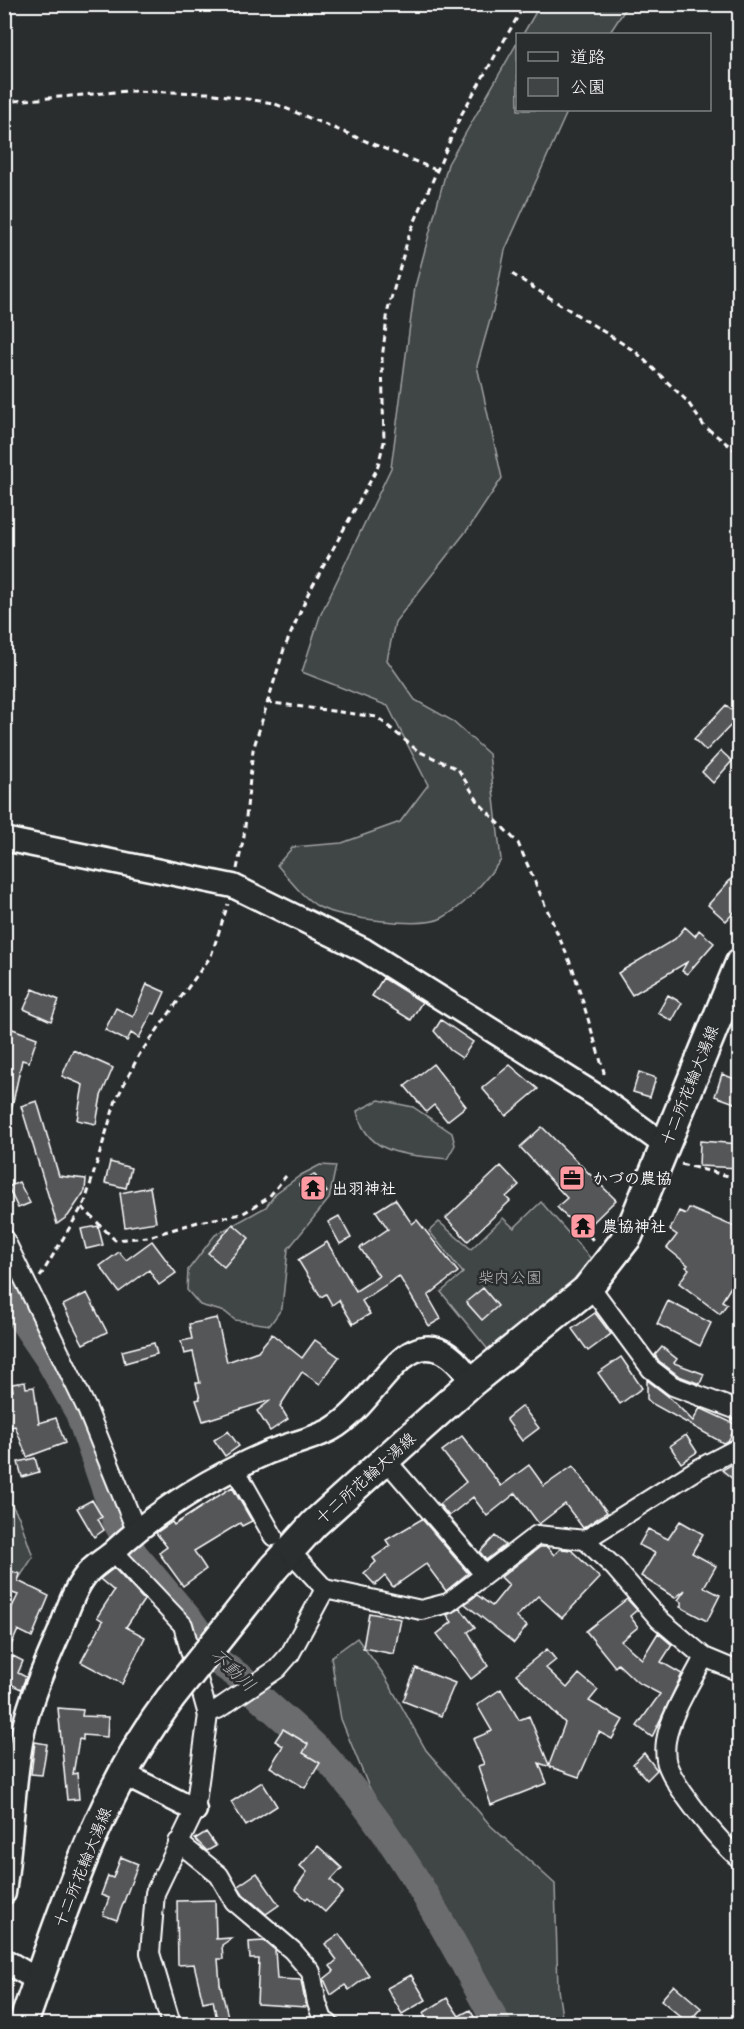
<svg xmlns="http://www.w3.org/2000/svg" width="744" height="2029" font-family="Pangolin,'Klee One',sans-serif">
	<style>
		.green { fill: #414445; stroke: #a0a2a2; stroke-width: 1.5 }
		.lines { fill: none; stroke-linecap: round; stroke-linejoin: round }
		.river { stroke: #6a6c6d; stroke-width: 28 }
		.building { fill: #555758; stroke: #fff; stroke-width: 1.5 }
		.minor-casing { stroke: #fff; stroke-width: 22 }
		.tertiary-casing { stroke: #fff; stroke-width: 27 }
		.primary-casing { stroke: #fff; stroke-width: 33 }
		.path { stroke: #fff; stroke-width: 3; stroke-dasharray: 6 4.5; stroke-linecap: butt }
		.minor { stroke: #2a2d2e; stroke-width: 18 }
		.tertiary { stroke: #2a2d2e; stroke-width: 22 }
		.primary { stroke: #2a2d2e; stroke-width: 28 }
		.primary-bridge-casing { stroke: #fff; stroke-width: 33; stroke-linecap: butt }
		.primary-bridge { stroke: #2a2d2e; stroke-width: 28 }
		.labels { text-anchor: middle; stroke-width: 5; stroke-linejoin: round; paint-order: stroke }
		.street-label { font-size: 16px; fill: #fff; stroke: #2a2d2e }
		.poi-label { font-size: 16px; font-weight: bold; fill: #fff; stroke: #2a2d2e; text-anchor: start }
		.park-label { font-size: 16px; fill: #b3b4b5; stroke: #2a2d2e }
		.water-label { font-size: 18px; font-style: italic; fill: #b4b6b6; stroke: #2a2d2e }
	</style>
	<rect width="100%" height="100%" fill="#2a2d2e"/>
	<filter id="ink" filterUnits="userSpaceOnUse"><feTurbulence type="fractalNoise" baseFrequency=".0167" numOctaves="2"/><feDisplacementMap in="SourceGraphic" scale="12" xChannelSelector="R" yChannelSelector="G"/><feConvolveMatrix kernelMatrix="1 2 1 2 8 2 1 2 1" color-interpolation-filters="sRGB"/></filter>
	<g filter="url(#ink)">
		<path class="green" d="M540,5V4L628,5L609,34H523Z
			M517,43L518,110H568L505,250L494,306L477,366L502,478L471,525L395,622L387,660L415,700L451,720L489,754L501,860C484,881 467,905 442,918C422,929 339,918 319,907C302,897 290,880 277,865L293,847L342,843L400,822L428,785L388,706L302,672L320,616L391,468L415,287L448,164Z
			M379,1100L413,1107L452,1133L455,1145L447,1159C408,1154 367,1157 357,1111Z
			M320,1165L336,1166L329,1199L288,1249L282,1308L270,1325L235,1320L225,1312L200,1305L187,1290L188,1270L215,1235L266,1207L276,1193L301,1175Z
			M541,1202L592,1260L551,1304L490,1352L441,1292L463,1273L429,1231L439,1222L471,1249L503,1218L514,1228Z
			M4,1492L19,1517L33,1557L5,1600Z
			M357,1638L384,1675L426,1750L491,1826L555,1884L558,1989L563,2024H504L368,1785L341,1719L331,1657Z"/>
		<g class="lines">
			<path class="river" d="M4,1293L48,1358L79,1413L117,1523L134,1554L192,1623L220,1663L243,1679L251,1689C276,1713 305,1735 328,1760C398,1837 448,1934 497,2024"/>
		</g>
		<path class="building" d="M726,705L739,717L706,751L694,739Z
			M721,751L732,761L713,783L702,772Z
			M740,869V906L726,921L708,905Z
			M685,927L695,936L699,930L714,943L687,974L682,971L687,962L632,995L618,973L675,939Z
			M383,978L422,1002L411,1020L372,996Z
			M147,984L165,992L155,1014L152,1013L139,1038L131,1033L127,1041L105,1030L116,1008L133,1017Z
			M33,989L59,1000L51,1021L24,1009Z
			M668,995L682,1003L672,1021L658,1013Z
			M441,1020L473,1042L462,1058L450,1050L434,1031Z
			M10,1028L37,1038L29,1062L22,1060L10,1116H4V1044Z
			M73,1050L113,1068L101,1096L96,1124L77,1120L83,1085L62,1076Z
			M433,1064L466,1106L447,1121L434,1105L426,1112L405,1086Z
			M510,1065L538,1089L506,1116L482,1088Z
			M639,1072L656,1078L650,1097L633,1092Z
			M722,1074L740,1081V1105L715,1096Z
			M37,1101L59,1176L86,1179L85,1191L68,1216L57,1224L21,1106Z
			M542,1127L616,1200L582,1233L557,1207L567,1198L520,1147Z
			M700,1141L740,1144V1168L699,1166Z
			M110,1162L131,1168L126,1188L105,1183Z
			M501,1166L519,1185L506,1197L510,1201L468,1241L446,1218Z
			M314,1174L327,1192L312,1202L299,1184Z
			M19,1182L30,1203L18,1208L8,1187Z
			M150,1187L156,1222L125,1227L120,1193Z
			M395,1199L412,1224L417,1220L458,1272L428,1296L441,1319L429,1326L399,1276L362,1301L370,1314L353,1324L339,1300L332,1305L326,1294L321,1297L298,1260L327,1242L356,1291L379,1276L360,1248L388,1229L376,1211Z
			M689,1208L740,1229V1272L722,1301L727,1304L720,1314L679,1283L689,1269L686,1267L688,1265L667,1248L677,1235L670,1230L679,1211L686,1214Z
			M339,1216L351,1238L340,1244L328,1222Z
			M233,1224L249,1238L224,1267L208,1253Z
			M98,1226L103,1245L86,1249L81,1229Z
			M152,1241L176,1273L159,1285L149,1270L119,1292L100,1266L119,1252L126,1260Z
			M483,1288L498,1306L482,1320L466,1302Z
			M87,1293L107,1332L83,1344L63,1305Z
			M668,1301L711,1323L700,1346L657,1324Z
			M595,1313L611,1334L588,1351L572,1329Z
			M217,1318L227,1362L258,1351L272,1334L302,1358L315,1340L339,1357L320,1384L302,1372L280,1406L288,1419L270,1431L257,1411L271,1400L203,1421L196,1400L200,1399L196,1383H200L193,1352L184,1354L181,1341L192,1339L189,1324Z
			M154,1343L157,1354L125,1363L122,1351Z
			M662,1347L677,1359L674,1363L704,1374L700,1384L679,1376L659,1361L655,1355Z
			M621,1357L642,1388L620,1404L598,1373Z
			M647,1380L669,1397L693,1421L700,1408L737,1425L728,1441L723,1443L651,1403L647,1399Z
			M25,1382L26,1388L34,1387L39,1423L56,1418L65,1443L27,1457L15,1426L10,1427L4,1393L13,1391L12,1384Z
			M522,1406L539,1428L522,1441L506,1419Z
			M228,1431L239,1446L225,1456L214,1440Z
			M686,1435L697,1452L681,1463L670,1446Z
			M462,1436L501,1486L529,1465L544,1486L573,1466L607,1512L583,1528L565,1504L539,1524L516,1493L487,1516L473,1497L449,1516L439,1504L466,1482L442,1451Z
			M35,1458L39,1472L22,1477L18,1462Z
			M740,1460V1485L722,1470Z
			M232,1487L252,1521L242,1526L240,1523L194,1551L206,1569L183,1586L159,1553L167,1547L156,1533L172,1522L174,1525Z
			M92,1500L102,1517L98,1519L104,1530L94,1537L77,1508Z
			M422,1519L468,1573L446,1591L426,1564L393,1587L385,1576L375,1585L364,1573L376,1562L373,1558L390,1546L386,1540Z
			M680,1521L703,1534L692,1553L716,1566L704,1587L720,1595L707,1621L680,1607L682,1603L678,1600L685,1590L675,1598L641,1576L655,1553L639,1545L648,1529L668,1539Z
			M495,1536L505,1545L486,1560L480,1552Z
			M540,1547H547L554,1555L560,1549L571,1550L600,1578L562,1618L538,1596L516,1617L527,1626L514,1643L465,1604L477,1595L492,1606L509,1585L501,1577Z
			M114,1568L144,1600L126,1627L145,1637L122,1684L81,1662L103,1621L97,1617L114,1591L100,1579Z
			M4,1569L20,1574L18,1581L49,1596L32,1637L18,1630L4,1661V1623L18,1595L4,1590Z
			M627,1599L637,1610L630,1616L638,1627L621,1641L642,1659L658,1633L672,1645L661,1662L682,1674L652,1737L637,1726L660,1694L637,1682L618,1664L615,1667L586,1631Z
			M460,1608L475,1627L468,1632L488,1666L471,1679L437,1634L452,1622L447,1615Z
			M369,1613L401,1619L394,1654L363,1648Z
			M547,1649L556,1660L546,1668L567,1688L579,1674L598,1690L589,1701L623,1720L612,1739L599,1732L579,1777L539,1763L547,1783L491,1805L478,1766L484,1764L473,1739L492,1731L477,1705L501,1689L519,1720L529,1716L549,1765L565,1723L516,1674Z
			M13,1656L23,1661L18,1673L26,1677L21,1689L4,1681V1674Z
			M416,1668L455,1683L441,1716L403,1701Z
			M58,1708L83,1710L82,1716L108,1717L107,1737L83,1735V1740L79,1739L73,1774L77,1773L79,1799L67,1800Z
			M283,1729L308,1744L303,1753L320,1763L305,1788L270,1767L283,1746L275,1741Z
			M35,1742L47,1744L42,1775L31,1774Z
			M644,1753L657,1770L647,1780L633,1764Z
			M262,1782L277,1806L246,1826L231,1802Z
			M206,1832L216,1846L207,1851L195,1839Z
			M318,1846L342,1868L331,1880L343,1892L325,1912L308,1897L306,1899L295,1889L307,1872L300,1866Z
			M121,1857L138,1864L117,1920L103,1915L109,1898L101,1895L108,1876L113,1878Z
			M257,1873L279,1905L266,1914L243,1894L238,1886Z
			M215,1900L216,1939L232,1938L222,1945L223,1959H218L220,1984L230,2025H218L213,2000L203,2002L194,1964L178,1965L177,1901Z
			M339,1934L369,1975L349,1990L345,1985L331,1995L324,1979L334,1971L330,1966L337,1960L325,1944Z
			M264,1941L275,1950L277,1979L301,1980L306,2007L257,2004L259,1959H250L249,1942Z
			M411,1975L426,2000L402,2014L387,1988Z
			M674,1985L701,2008L688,2023L661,2000Z
			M447,1998L459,2016L470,2010L479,2025H430L423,2013Z"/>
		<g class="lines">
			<defs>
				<path id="minor" d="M4,1238L87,1409L136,1530
					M589,1285L651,1369L673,1386L740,1411
					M386,1460L484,1574
					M234,1467L273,1536
					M585,1540L615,1568L659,1619L704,1657L740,1672
					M113,1551L183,1625L208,1715L195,1810L155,1893L150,1953L171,2024
					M299,1561L325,1589L421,1610L448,1603L537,1535L585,1540L696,1470L740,1447
					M704,1657C692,1681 670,1715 666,1741C665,1747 665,1758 667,1764C676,1789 719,1842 740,1859
					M207,1713L218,1709L277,1669L290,1654L325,1589
					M178,1842L219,1875L234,1901L292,1950L311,1972L317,2003L323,2020L329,2024"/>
				<path id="tertiary" d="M4,839L233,886L364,950L600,1098L665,1145
					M121,1773L195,1810
					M4,1893C11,1845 12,1797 20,1749C25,1709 43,1670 59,1633C66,1615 73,1591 85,1576C92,1566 104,1560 113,1552C158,1509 212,1477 269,1452C289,1444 314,1439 332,1429C364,1411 388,1363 414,1351C440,1339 460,1363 472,1382
					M4,1960L39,1981"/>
				<path id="primary" d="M274,1568L314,1524L406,1441L472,1382L586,1290L628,1236L740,963
					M23,2024C63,1912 98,1795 170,1699"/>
			</defs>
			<use href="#minor" class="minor-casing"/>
			<use href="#tertiary" class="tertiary-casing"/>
			<use href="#primary" class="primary-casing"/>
			<path class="path" d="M4,102L127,91L208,93L273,103L436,170
				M512,274L636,352L687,401L704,426L740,454
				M266,702L377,717L418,751L458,769L479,803L518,843L573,969L604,1072L603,1078
				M237,869L244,836L253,750L284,649L308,594L377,469L384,442L382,359L388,310L409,235L461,115L525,4
				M681,1164L740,1179
				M82,1207L115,1240L148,1237L198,1222L242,1214L268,1198L286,1176
				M589,1235L595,1243
				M40,1277L85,1202L116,1100L139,1055L211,956L228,904"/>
			<use href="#minor" class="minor"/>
			<use href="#tertiary" class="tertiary"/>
			<use href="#primary" class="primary"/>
			<defs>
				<path id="primary-bridge" d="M170,1699L274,1568"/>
			</defs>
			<use href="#primary-bridge" class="primary-bridge-casing"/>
			<use href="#primary-bridge" class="primary-bridge"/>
		</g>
	</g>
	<defs>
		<symbol id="office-square" viewBox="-11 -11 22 22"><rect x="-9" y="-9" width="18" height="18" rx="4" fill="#ff9aa2" stroke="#2a2d2e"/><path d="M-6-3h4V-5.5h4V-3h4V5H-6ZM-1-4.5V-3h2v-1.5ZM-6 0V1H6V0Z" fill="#111"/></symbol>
		<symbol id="temple-square" viewBox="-11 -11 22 22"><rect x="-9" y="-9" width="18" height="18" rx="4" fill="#ff9aa2" stroke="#2a2d2e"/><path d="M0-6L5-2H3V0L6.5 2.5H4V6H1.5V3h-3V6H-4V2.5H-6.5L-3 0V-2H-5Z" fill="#111"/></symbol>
	</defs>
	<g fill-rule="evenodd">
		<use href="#office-square" x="557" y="1163" width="30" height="30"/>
		<use href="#temple-square" x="298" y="1173" width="30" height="30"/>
		<use href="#temple-square" x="568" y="1211" width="30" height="30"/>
	</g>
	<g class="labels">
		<g class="street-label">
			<text transform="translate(689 1085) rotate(-68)" y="6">十二所花輪大湯線</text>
			<text transform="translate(365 1478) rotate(-42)" y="6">十二所花輪大湯線</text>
			<text transform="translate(82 1867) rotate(-68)" y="6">十二所花輪大湯線</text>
		</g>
		<g class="poi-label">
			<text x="592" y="1184">かづの農協</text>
			<text x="332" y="1194">出羽神社</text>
			<text x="602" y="1232">農協神社</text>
		</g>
		<g class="park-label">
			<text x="510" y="1283">柴内公園</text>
		</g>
		<g class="water-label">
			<text transform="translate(233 1670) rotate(43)" y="6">不動川</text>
		</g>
	</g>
	<rect width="744" height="2029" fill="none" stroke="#2a2d2e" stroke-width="24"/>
	<rect x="12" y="12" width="720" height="2005" fill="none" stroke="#fff" stroke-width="2" filter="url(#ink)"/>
	<rect x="516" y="33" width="195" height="78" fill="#2a2d2e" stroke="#7f8182" stroke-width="1.5"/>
	<rect x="528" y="52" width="30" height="9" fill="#2a2d2e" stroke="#7f8182" stroke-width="1.5"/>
	<text x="570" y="63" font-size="18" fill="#ffffff">道路</text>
	<rect x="528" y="78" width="30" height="18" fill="#414445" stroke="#7f8182" stroke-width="1.5"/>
	<text x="570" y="93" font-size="18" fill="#ffffff">公園</text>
</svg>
